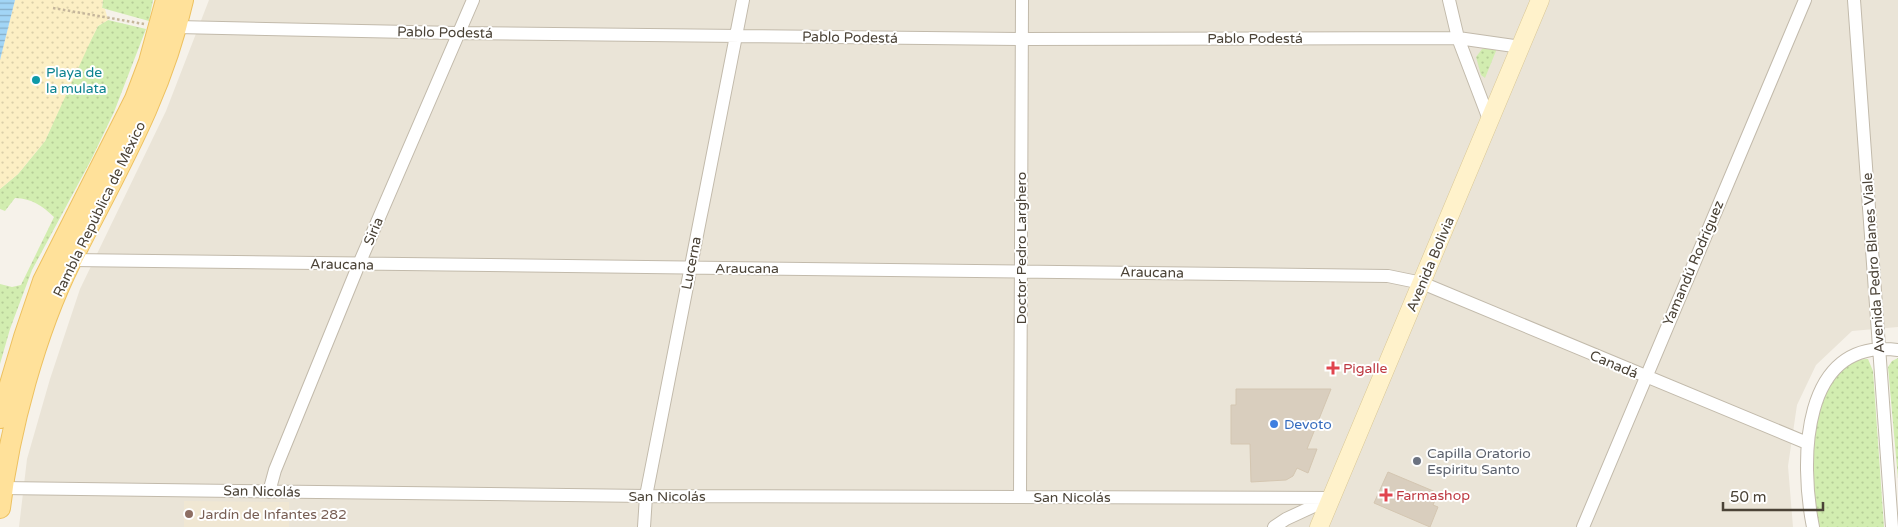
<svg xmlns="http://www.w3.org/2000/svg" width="1898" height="527" font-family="'Varela Round',sans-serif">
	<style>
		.residential { fill: #eae4d7 }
		.education { fill: #f0e7d3 }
		.grass { fill: url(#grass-dots) }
		.sand { fill: url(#sand-dots) }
		.water { fill: url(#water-rules) }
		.building { fill: #d9cebe; stroke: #d4c6b1 }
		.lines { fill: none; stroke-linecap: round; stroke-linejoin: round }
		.street-casing { stroke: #c2baab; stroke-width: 14 }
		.secondary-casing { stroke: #d9c796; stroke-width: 19 }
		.primary-casing { stroke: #edc160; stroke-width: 22 }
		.path { stroke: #c5b69b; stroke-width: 2.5; stroke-dasharray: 2.5 2.5; stroke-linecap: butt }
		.street { stroke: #fff; stroke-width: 12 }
		.secondary { stroke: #fff2cb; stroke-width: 18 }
		.primary { stroke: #ffe19a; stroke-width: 20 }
		.culture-dot { fill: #0f9aa8; stroke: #fff; stroke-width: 2 }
		.health-dot { fill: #e0444e; stroke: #fff; stroke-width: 2 }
		.shop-dot { fill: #3f7fe0; stroke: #fff; stroke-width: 2 }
		.worship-dot { fill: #6b7280; stroke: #fff; stroke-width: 2 }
		.education-dot { fill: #8d6e63; stroke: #fff; stroke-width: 2 }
		.labels { text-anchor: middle; stroke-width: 4; stroke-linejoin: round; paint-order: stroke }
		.street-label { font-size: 14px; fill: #4b4337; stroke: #fff }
		.culture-label { font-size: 14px; fill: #0d838f; stroke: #fff; text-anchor: start }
		.health-label { font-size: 14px; fill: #be3a42; stroke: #fff; text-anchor: start }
		.shop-label { font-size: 14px; fill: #366cbe; stroke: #fff; text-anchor: start }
		.worship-label { font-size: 14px; fill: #5b616d; stroke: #fff; text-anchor: start }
		.education-label { font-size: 14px; fill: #785e54; stroke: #fff; text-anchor: start }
	</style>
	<defs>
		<pattern id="grass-dots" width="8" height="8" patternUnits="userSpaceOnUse" patternTransform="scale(1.25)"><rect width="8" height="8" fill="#d2edb0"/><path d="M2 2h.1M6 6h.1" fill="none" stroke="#b6cc98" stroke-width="1.8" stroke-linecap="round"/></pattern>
		<pattern id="sand-dots" width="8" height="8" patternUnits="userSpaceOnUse" patternTransform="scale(1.25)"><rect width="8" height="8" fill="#fcefc4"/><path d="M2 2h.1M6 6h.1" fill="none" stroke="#dacea9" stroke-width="1.8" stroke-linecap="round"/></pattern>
		<pattern id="water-rules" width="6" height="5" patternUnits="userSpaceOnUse" patternTransform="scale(1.25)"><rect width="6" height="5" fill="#a2d5f6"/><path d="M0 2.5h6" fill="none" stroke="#86aec8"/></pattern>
	</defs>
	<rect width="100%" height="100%" fill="#f6f2ea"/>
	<path class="residential" d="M209,0H1898V327L1852,331L1816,365L1797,405L1788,466L1793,527H19L27,459L50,379L80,289L166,111Z"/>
	<path class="education" d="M184,501L289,502V527H184Z"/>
	<path class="grass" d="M103,0H153L149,21L102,8Z
		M108,20L146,29L114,112L91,160L32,270L10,329L0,364V284L12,287L21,285L54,217C41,205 33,199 15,198L5,211L0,209V189L18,174L45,141L82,57L98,26Z
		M1491,47L1495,48L1496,51L1485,78L1481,75L1476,57L1482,49Z
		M1898,358V479L1888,367L1892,361Z
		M1868,359L1873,371L1884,527H1819C1811,489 1807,426 1826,390C1829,385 1835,380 1838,375C1845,367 1856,358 1868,359Z"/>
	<path class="sand" d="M15,0H103L102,8L105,9L108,20L98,26L92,38L45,141L18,174L0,189V60Z"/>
	<path class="water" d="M0,0H15L0,60Z"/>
	<path class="building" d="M1236,389H1331L1307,449H1317L1308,473L1297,468L1293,476L1286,480L1251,482L1250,444H1231V405H1236Z
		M1388,472L1438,493L1433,505L1438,507L1430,527L1374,503Z"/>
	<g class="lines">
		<defs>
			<path id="street" d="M1449,0L1458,38L1490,122
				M1854,0L1892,527
				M177,27L457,33L1021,39L1458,38L1521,47
				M71,260L1388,276L1422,283L1807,443
				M2,488L646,496L1332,498
				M269,492L275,470L359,264L473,0
				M1020,497L1022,0
				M644,527L646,496L743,0
				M1274,527L1286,519L1327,500
				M1583,527L1805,0
				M1813,527C1800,462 1800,337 1898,350"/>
			<path id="secondary" d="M1319,527L1540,0"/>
			<path id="primary" d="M0,418L24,337L43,281L135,99L149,62L166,0
				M0,508C9,430 36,331 71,261C115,173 161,98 183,0"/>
		</defs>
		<use href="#street" class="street-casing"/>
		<use href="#secondary" class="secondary-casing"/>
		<use href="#primary" class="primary-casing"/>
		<path class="path" d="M53,8L144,24"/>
		<use href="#street" class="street"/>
		<use href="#secondary" class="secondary"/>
		<use href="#primary" class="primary"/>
	</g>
	<circle class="culture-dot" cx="36" cy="80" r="5"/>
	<g class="health-dot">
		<path d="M1330.5 360.5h5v5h5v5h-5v5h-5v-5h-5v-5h5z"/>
		<path d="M1383.5 487.5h5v5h5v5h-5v5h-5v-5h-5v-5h5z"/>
	</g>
	<circle class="shop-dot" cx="1274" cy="424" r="5"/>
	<circle class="worship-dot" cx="1417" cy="461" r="5"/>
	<circle class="education-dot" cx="189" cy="514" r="5"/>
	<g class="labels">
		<g class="street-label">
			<text transform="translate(445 32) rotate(1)" y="5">Pablo Podestá</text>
			<text transform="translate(850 37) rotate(1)" y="5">Pablo Podestá</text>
			<text x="1255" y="43">Pablo Podestá</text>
			<text transform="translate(99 209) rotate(-64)" y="5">Rambla República de México</text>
			<text transform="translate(373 231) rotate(-67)" y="5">Siria</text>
			<text transform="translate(1021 248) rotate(-90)" y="5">Doctor Pedro Larghero</text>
			<text transform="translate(691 263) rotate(-79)" y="5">Lucerna</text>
			<text transform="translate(1693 263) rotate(-67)" y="5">Yamandú Rodríguez</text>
			<text transform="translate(1873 263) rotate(-94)" y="5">Avenida Pedro Blanes Viale</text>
			<text transform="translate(342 264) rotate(1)" y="5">Araucana</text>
			<text transform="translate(1430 264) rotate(-67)" y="5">Avenida Bolivia</text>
			<text x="747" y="273">Araucana</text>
			<text transform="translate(1152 272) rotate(1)" y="5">Araucana</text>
			<text transform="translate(1614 364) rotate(23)" y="5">Canadá</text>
			<text transform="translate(262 491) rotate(1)" y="5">San Nicolás</text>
			<text x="667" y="501">San Nicolás</text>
			<text x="1072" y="502">San Nicolás</text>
		</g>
		<g class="culture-label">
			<text x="46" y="77">Playa de<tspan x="46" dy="16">la mulata</tspan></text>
		</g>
		<g class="health-label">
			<text x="1343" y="373">Pigalle</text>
			<text x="1396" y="500">Farmashop</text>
		</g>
		<g class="shop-label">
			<text x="1284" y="429">Devoto</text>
		</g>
		<g class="worship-label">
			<text x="1427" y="458">Capilla Oratorio<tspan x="1427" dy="16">Espiritu Santo</tspan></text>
		</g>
		<g class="education-label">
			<text x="199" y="519">Jardín de Infantes 282</text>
		</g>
	</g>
	<path d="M1723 502v8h100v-8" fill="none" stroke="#4b4337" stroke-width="2.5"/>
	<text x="1730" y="502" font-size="15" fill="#4b4337" stroke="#ffffff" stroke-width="4" paint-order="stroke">50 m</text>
</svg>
